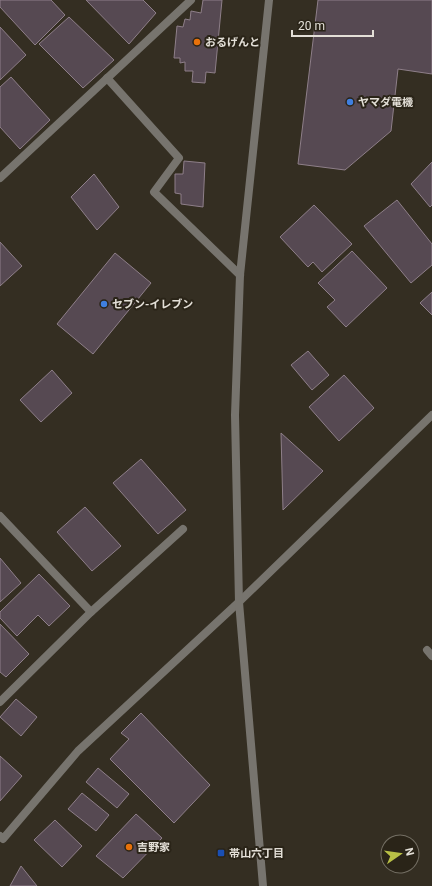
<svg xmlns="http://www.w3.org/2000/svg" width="432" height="886" font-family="Roboto,'Noto Sans JP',sans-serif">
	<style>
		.building { fill: #564952; stroke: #8e7f89 }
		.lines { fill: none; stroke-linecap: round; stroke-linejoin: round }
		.service { stroke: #77746e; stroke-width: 8 }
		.minor { stroke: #77746e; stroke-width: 8 }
		.tertiary { stroke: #77746e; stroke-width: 8 }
		.food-dot { fill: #e8710a; stroke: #2a2418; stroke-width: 1.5 }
		.shop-dot { fill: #3f7fe0; stroke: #2a2418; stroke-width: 1.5 }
		.transit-dot { fill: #1a4fb4; stroke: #2a2418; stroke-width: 1.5 }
		.labels { text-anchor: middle; stroke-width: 4; stroke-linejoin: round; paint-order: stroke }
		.poi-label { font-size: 11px; font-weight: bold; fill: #e3dfd7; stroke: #2a2418; text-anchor: start }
	</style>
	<rect width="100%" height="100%" fill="#342e22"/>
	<path class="building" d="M0,0H51L65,15L35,45L0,7Z
		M86,0H143L156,13L129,44Z
		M203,0H222L215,73L206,72L205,83L192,82L193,71H185V62L180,63V58H174L177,26L183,27L185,19L190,20L191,11L201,13Z
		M318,0H432V74L398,69L391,131L345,170L298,164Z
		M69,17L114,60L83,88L39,44Z
		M0,27L26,55L0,80Z
		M11,77L50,120L20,149L0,127V87Z
		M184,161L205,163L203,207L181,204V194L175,193V174H183Z
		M432,162V205L430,207L411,184Z
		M94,174L119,207L97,230L71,197Z
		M397,200L432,244V265L411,283L364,226Z
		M314,205L352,244L322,272L313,262L308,267L280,237Z
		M0,242L22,266L0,286Z
		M352,251L387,288L346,327L327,307L335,300L318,283Z
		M115,253L151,283L93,354L57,324Z
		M432,292V315L420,303Z
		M308,351L329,375L312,390L291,365Z
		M52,370L72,393L41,422L20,400Z
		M344,375L374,408L339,441L309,407Z
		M281,433L323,471L283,510Z
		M141,459L186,510L158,534L113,483Z
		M85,507L121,546L92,571L57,532Z
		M0,558L21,583L0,602Z
		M39,574L70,606L49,626L38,615L17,636L0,618V612Z
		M0,624L29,654L6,677L0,672Z
		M16,699L37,717L21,736L0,717Z
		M141,713L210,785L174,823L110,759L129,739L121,733Z
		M0,756L22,776L0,801Z
		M98,768L129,794L117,808L86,782Z
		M82,793L109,815L96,831L68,809Z
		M136,814L162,838L123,878L96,856Z
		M55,820L82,846L62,867L34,840Z
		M21,866L37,886H10Z"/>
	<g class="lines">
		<path class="service" d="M107,78L179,158L154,192L240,275
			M91,612L183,529
			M427,650L432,656"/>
		<path class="minor" d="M0,178L191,0
			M0,516L91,612L0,702
			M0,836L3,839L78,751L239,602L432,415"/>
		<path class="tertiary" d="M263,886L239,602L235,415L240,275L269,0"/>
	</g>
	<g class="food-dot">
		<circle cx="197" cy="42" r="4"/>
		<circle cx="129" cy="847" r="4"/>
	</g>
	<g class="shop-dot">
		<circle cx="350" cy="102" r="4"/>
		<circle cx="104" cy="304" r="4"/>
	</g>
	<rect class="transit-dot" x="217" y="849" width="8" height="8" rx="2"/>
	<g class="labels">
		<g class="poi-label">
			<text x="205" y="46">おるげんと</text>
			<text x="358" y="106">ヤマダ電機</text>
			<text x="112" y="308">セブン-イレブン</text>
			<text x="137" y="851">吉野家</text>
			<text x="229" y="857">帯山六丁目</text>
		</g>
	</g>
	<g transform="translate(400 854) rotate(77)"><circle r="19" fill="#2a2418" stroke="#746f64"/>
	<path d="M0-3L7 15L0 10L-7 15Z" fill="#b9c046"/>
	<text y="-6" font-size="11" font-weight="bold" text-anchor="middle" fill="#e3dfd7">N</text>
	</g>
	<path d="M292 30v6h81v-6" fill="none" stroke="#e3dfd7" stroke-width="2"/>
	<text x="298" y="30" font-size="12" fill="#e3dfd7" stroke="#2a2418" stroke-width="3" paint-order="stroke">20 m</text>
</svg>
